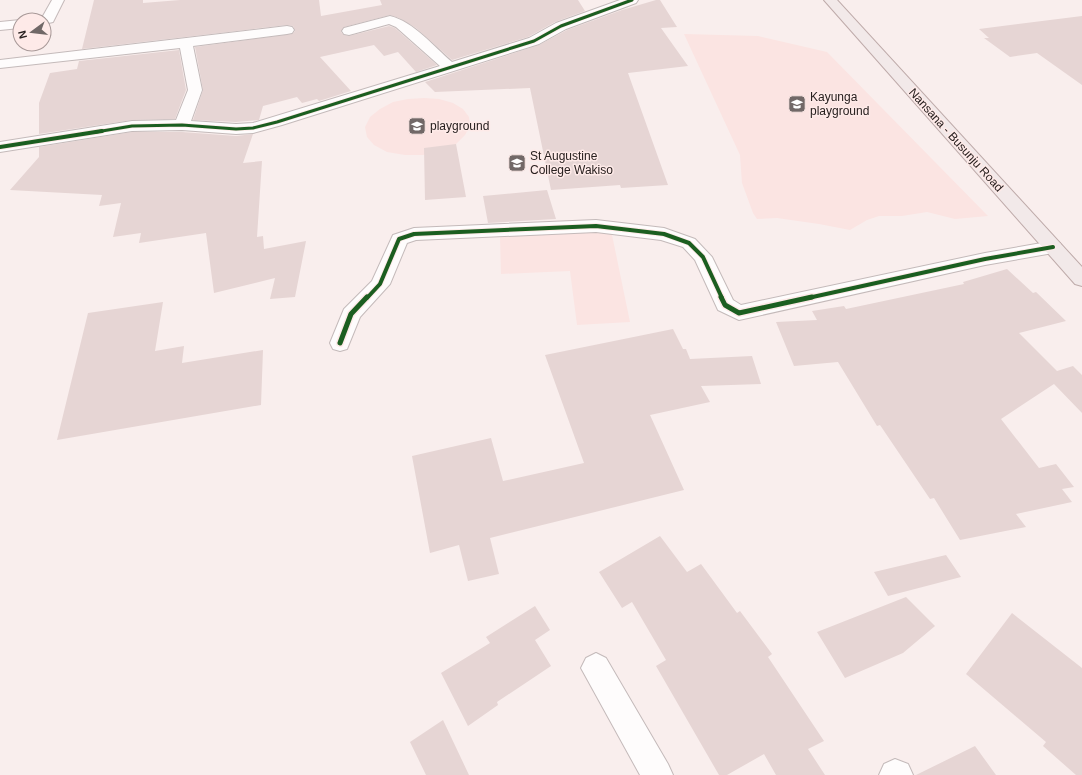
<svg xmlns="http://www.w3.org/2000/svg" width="1082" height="775" font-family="Arial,sans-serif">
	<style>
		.built { fill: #fbe4e2 }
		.building { fill: #e6d5d4 }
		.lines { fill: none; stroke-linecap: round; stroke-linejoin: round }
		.street-casing { stroke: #c4baba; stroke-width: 2 }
		.primary-casing { stroke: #beaaa9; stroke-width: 2 }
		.street { fill: #fefcfc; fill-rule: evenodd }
		.primary { fill: #f2e9e9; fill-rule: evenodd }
		.cycleway-far2-casing { stroke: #feeae8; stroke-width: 4.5 }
		.cycleway-far1-casing { stroke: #feeae8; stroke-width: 6 }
		.cycleway-casing { stroke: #feeae8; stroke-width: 8 }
		.cycleway-far2 { stroke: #1b5e20; stroke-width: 3 }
		.cycleway-far1 { stroke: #1b5e20; stroke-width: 4 }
		.cycleway { stroke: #1b5e20; stroke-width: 5 }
		.labels { text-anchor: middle; stroke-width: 3; stroke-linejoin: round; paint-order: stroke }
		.far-poi-label { font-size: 12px; fill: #28201f; stroke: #feeae8; text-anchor: start }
		.far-street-label { font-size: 12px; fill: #28201f; stroke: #feeae8 }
	</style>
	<rect width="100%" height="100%" fill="#f9eeed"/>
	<path class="built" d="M684,34L758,36L827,52L988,216L955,219L927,212L902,216H879L867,220L850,230L819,224L777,218L757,219L753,213L742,183L740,155Z
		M424,98L439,99L453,103L463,109L469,117L470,126L465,135L456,144L441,151L423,155H405L387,152L374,145L367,137L365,127L370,117L380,109L393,102L408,99Z
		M611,230L630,322L577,325L570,271L501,274L500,236Z"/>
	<path class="building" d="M94,0H143V3L180,0H319L321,16L382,5L380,0H578L585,11L555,22L528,37L452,60L416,28L399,18L390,15L344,27L341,32L344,35L349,36L389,26L395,28L437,65L416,72L398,52L384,56L374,45L320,57L351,91L319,101L317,99L302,103L297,97L263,106L259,120L236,122L193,120L203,90L195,47L292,34L295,31L293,26L287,25L82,49Z
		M656,0H660L677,27L661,28L688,66L628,73L668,185L621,188L620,185L551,190L530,88L435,92L425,82L539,45L567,30L622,10Z
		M1082,16V85L1037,53L1010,57L984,38H989L979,29Z
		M179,50L186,90L175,119L132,120L39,134V103L50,73L77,69L79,61Z
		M132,132H182L236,136L253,134L243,163L262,161L257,237L263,236L264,249L306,241L295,297L270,299L275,278L214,293L206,233L139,243L141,233L113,237L121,203L99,206L102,195L10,190L39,157V147Z
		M456,144L466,197L425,200L424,148Z
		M547,190L556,219L488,223L483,196Z
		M1007,269L1033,293L1036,292L1066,321L1019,333L1057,371L1073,366L1082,375V413L1054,384L1001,419L1039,468L1056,464L1074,487L1062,489L1072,502L1016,514L1026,527L960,540L934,498L930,499L880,425L877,426L838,362L794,366L776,322L817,320L812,311L844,306L846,309L964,284L963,282Z
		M163,302L155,351L184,346L182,363L263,350L261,405L57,440L88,313Z
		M673,329L683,349H686L690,359L752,356L761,384L701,386L710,402L650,415L684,490L490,538L499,574L468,581L459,545L430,553L412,456L491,438L503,481L584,463L545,355Z
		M660,536L687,572L701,564L737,613L740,611L772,654L768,657L824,741L808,749L825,775H776L764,754L727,775H719L656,666L666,660L632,602L622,608L599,572Z
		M946,555L961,577L888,596L874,572Z
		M906,597L935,626L903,653L845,678L817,632Z
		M535,606L550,630L535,640L551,666L497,702L498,705L468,726L441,673L490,643L486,637Z
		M1012,613L1082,668V775H1076L1043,746L1046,742L966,674Z
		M443,720L469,775H426L410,742Z
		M975,746L996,775H916Z"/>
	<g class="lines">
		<defs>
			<path id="street" d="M52,0H64L53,22L44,24V20H38L39,17L43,16Z
				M620,0H638L636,3L566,29L539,44L282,125L253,133L236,134L182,130L132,131L0,152V142L132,121L176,120L188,90L180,48L0,68V60L287,26L292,27L294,30L292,33L287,34L193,46L202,90L191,121L236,124L253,123L440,66L396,27L389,24L349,35L344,34L342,31L344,28L390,16C414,22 433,46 452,62L529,38L556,23Z
				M20,20V28L0,30V22Z
				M596,220L664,228L695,239L712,257L733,300L741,305L985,253L1053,241L1060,243L1062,247L1060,251L1053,253L985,265L739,320L718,310L695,260L683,247L661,240L596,232L416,240L407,243L390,284L360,317L347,349L340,351L333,349L330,343L344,309L372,281L393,235L414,228Z
				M596,653L606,658L668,764L673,775H640L581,668L586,658Z
				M895,759L908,764L913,775H879L884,764Z"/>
			<path id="primary" d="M824,0H837L1082,267V286L1075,284Z"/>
		</defs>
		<use href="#street" class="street-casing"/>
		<use href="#primary" class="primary-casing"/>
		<use href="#street" class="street"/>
		<use href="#primary" class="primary"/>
		<defs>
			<path id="cycleway-far2" d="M96,132L132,126L182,125L236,129L253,128L277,122L534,41L561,26L632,0"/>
			<path id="cycleway-far1" d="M0,147L102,131
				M367,298L380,284L399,239L414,234L596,226L664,234L689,243L703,257L722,298
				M808,298L985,259L1053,247"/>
			<path id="cycleway" d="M721,297L725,305L739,313L812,297
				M340,343L351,314L367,297"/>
		</defs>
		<use href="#cycleway-far2" class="cycleway-far2-casing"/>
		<use href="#cycleway-far1" class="cycleway-far1-casing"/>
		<use href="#cycleway" class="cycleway-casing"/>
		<use href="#cycleway-far2" class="cycleway-far2"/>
		<use href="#cycleway-far1" class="cycleway-far1"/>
		<use href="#cycleway" class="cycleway"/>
	</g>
	<defs>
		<symbol id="school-square" viewBox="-11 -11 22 22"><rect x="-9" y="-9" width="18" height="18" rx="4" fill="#716867" stroke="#feeae8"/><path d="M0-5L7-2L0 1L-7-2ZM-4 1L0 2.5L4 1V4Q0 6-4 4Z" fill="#fff"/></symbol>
	</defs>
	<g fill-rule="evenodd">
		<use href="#school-square" x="787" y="94" width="20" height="20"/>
		<use href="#school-square" x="407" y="116" width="20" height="20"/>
		<use href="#school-square" x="507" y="153" width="20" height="20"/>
	</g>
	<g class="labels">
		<g class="far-poi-label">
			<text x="810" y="101">Kayunga<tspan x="810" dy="14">playground</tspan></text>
			<text x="430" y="130">playground</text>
			<text x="530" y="160">St Augustine<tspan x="530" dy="14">College Wakiso</tspan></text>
		</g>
		<g class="far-street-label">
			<text transform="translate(956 140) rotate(48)" y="4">Nansana - Busunju Road</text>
		</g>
	</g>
	<g transform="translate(32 32) rotate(255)"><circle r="19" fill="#feeae8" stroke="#a89998"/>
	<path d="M0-3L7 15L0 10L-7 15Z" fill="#716867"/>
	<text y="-6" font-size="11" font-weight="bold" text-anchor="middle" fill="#28201f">N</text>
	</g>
</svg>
